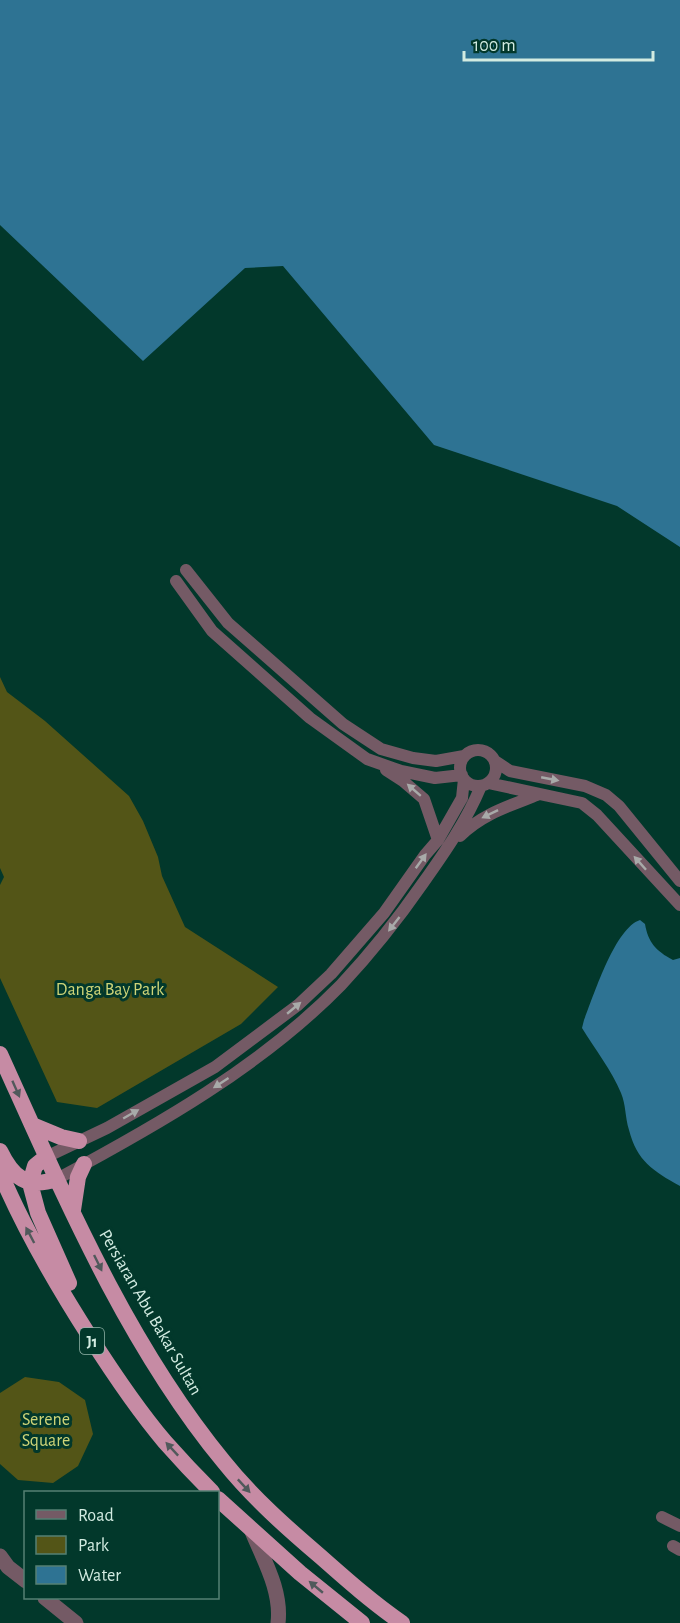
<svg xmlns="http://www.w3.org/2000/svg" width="680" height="1623" font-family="'Alegreya Sans',sans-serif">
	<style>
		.green { fill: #535517 }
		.water { fill: #2e7393 }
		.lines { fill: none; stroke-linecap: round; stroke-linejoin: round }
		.minor { stroke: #745a65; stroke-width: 12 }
		.tertiary { stroke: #745a65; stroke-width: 15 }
		.trunk { stroke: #c68ba4; stroke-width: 16 }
		.oneway { fill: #a8aaa9 }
		.oneway2 { fill: #50595b }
		.labels { text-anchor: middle; stroke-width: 6; stroke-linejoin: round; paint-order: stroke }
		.shield { fill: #02382b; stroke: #94b5aa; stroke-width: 1.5 }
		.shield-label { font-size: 16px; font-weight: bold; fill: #d2ebe1 }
		.park-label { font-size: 18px; fill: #ced478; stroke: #02382b }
		.street-label { font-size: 18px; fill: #d2ebe1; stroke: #02382b }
	</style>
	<rect width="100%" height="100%" fill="#02382b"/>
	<path class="green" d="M0,677L7,692L45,721L129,796L143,821L158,857L162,876L185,927L278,987L241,1024L97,1108L57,1102L0,978V885L4,877L0,868Z
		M25,1377L59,1382L85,1400L93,1434L78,1466L53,1483L18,1480L0,1464V1393Z"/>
	<path class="water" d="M0,0H680V547L617,506L434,445L283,266L245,268L143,361L0,225Z
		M640,920L645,924C648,942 656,951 673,960L680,958V1186C653,1171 637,1161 629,1130C625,1117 626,1105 621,1093C612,1071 595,1049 582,1028L584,1020C594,995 615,928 640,920Z"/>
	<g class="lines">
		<path class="minor" d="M186,570L228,623L343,724L381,749L413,758L436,761L464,756
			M176,581L212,631L310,718L367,759L401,771L435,778L462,775
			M460 768a18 18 0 1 1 36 0a18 18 0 1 1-36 0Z
			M495,761L510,771L585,786L606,795L619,806L680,881
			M386,770L403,781L424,799L438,840
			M488,783L582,803L597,815L680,905
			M460,836C482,814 509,806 537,795
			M46,1157L107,1128L215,1067L298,1005L331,974L384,913L425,855L438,840L462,798L464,779
			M57,1179C156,1126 262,1066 341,985C371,953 398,919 423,883C445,852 466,822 481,786
			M662,1517L680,1526
			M673,1546L680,1550"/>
		<path class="tertiary" d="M251,1529C263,1559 282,1590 278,1623
			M0,1556L8,1567L26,1581
			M45,1598L76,1623"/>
		<path class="trunk" d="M0,1054C63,1193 126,1343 224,1462C252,1497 287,1528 321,1557C347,1580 373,1603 402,1623
			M32,1125L61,1137L79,1141
			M0,1151C13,1178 27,1189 57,1179
			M46,1157L35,1166L30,1183L38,1213L69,1283
			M0,1172C24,1229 56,1284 90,1337C113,1373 137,1409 165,1442C180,1459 196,1476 212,1492
			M73,1210L78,1177L84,1164
			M218,1499L300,1573L362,1623"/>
	</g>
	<defs><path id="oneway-solid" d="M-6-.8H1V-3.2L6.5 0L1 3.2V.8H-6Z" transform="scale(1.5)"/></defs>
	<g class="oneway">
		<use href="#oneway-solid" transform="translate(550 779) rotate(11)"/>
		<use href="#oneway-solid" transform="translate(414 790) rotate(-139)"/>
		<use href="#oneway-solid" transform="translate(490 814) rotate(154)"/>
		<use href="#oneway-solid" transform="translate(421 861) rotate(-54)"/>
		<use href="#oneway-solid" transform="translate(640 863) rotate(-132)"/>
		<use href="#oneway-solid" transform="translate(394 924) rotate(128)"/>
		<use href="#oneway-solid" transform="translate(294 1008) rotate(-40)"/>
		<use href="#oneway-solid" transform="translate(221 1083) rotate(147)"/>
		<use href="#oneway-solid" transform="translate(131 1114) rotate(-30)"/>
	</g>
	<g class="oneway2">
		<use href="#oneway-solid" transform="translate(16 1089) rotate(66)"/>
		<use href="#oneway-solid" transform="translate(30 1235) rotate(-118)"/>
		<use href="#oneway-solid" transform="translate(98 1263) rotate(64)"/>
		<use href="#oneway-solid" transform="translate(172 1449) rotate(-133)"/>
		<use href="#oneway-solid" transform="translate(244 1486) rotate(47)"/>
		<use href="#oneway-solid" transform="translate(316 1587) rotate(-140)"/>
	</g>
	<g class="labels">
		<rect class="shield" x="80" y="1328" width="24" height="26" rx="4.5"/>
		<g class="shield-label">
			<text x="92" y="1347">J1</text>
		</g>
		<g class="park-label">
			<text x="110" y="995">Danga Bay Park</text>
			<text x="46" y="1425">Serene<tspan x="46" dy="21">Square</tspan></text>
		</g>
		<g class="street-label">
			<text transform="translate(151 1312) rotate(60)" y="6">Persiaran Abu Bakar Sultan</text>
		</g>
	</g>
	<rect x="24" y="1491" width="195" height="108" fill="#02382b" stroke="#558074" stroke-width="1.5"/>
	<rect x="36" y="1510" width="30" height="9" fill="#745a65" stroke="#558074" stroke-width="1.5"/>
	<text x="78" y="1521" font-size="18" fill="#d2ebe1">Road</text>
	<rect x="36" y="1536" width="30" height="18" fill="#535517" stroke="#558074" stroke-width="1.5"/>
	<text x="78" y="1551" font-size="18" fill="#d2ebe1">Park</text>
	<rect x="36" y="1566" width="30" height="18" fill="#2e7393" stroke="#558074" stroke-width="1.5"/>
	<text x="78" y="1581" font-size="18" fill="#d2ebe1">Water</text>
	<path d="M464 51v9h189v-9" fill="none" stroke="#d2ebe1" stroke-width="3"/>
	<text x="473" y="51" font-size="18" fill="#d2ebe1" stroke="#02382b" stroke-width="4.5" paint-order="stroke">100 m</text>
</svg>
